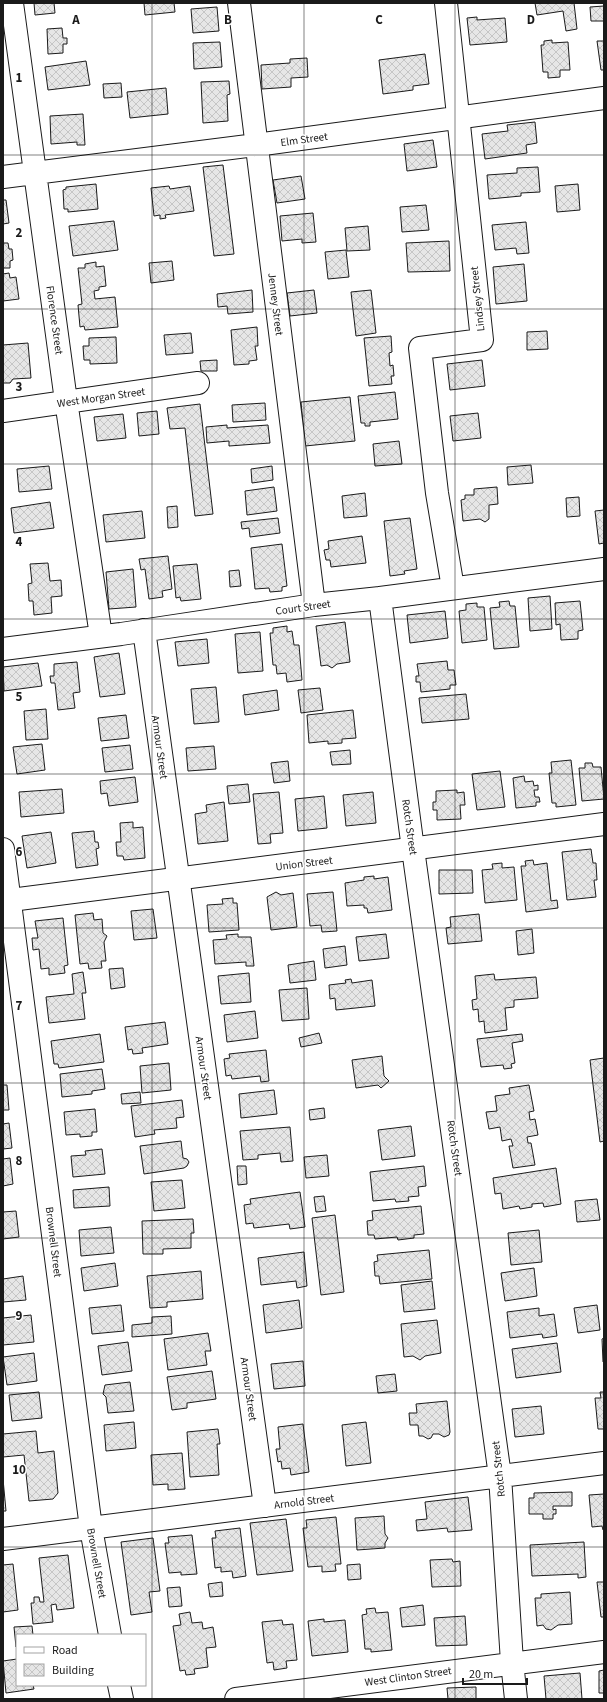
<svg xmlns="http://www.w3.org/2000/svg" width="607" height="1702" font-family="'Source Sans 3',sans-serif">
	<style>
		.building { fill: url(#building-cross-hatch); stroke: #1a1a1a }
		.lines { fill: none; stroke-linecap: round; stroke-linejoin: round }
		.minor-casing { stroke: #1a1a1a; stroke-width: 24 }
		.major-casing { stroke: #1a1a1a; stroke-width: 24 }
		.minor { stroke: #fff; stroke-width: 22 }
		.major { stroke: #fff; stroke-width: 22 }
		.grid { fill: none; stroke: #1a1a1a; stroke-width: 1; stroke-opacity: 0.55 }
		.labels { text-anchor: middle; stroke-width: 3; stroke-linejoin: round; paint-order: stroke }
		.street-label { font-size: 11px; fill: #1a1a1a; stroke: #fff }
		.grid-label { font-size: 13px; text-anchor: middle; font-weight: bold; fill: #1a1a1a; stroke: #fff; stroke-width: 3; stroke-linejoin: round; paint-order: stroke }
	</style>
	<defs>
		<pattern id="building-cross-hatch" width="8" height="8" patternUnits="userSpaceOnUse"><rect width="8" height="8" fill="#e6e6e6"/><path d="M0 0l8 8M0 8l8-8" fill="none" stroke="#c5c5c5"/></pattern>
	</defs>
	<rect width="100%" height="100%" fill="#fff"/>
	<path class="building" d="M34,3H54L55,13L35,15Z
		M144,3H174L175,12L145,15Z
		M535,3H574L577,29L566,31L563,11L537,15Z
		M604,6V21H591L590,7Z
		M217,7L219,31L193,33L191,9Z
		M477,17V20L505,18L507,42L470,45L467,18Z
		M62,28L63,38H67V44H63V53L48,54L47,29Z
		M552,40V43L568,42L570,70H560V77L548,78V72H543L541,45H544V41Z
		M597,41H604V70H601Z
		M220,42L222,67L194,69L193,43Z
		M425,54L429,84L413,86V90L383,94L379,60Z
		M307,58L308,77L291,78V87L262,89L261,65L290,63V59Z
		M86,61L90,85L48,90L45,67Z
		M229,81L230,94L227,95L228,121L203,123L201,82Z
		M121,83L122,97L104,98L103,84Z
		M166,88L168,114L130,118L127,92Z
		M83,114L85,145H77V142L51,144L50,116Z
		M535,122L537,143L526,145L527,153L485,159L482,134L508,131L507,125Z
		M433,140L437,167L407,171L404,144Z
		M223,165L234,254L214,256L203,167Z
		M538,167L540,192L521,193V196L489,199L487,175L517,173V168Z
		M301,176L305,199L277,203L273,180Z
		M96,184L98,209L68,212V209H64L63,190L66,189V187Z
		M578,184L580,210L557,212L555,186Z
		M169,186L170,189L190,186L194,211L165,215L166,218L160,219V215L154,216L151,188Z
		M3,200H6L9,223L3,224Z
		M426,205L429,230L402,232L400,207Z
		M313,213L316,242L302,243V239L282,241L280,216Z
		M114,221L118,250L73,256L69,226Z
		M526,222L529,253L517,254L516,248L495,250L492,225Z
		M368,226L370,250L347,251L345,228Z
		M449,241L450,271L408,272L406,243Z
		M3,243H8L9,249H12L13,260L10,261V268H3Z
		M346,250L349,277L328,279L325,252Z
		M172,261L174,280L151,283L149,263Z
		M96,262V267L104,266L106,286L99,287V290L94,291L95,299L115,297L118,327L85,330L84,326L80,327L78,305L82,304L78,268H85V264Z
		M524,264L527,301L496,304L493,267Z
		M9,273L10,278L16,277L19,299L3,301V274Z
		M252,290L253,312L228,314L227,306L218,307L217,294Z
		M314,290L317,313L290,316L287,293Z
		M371,290L376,333L356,336L351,292Z
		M257,327L258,346H255L257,360L249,361V364L234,365L231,330Z
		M547,331L548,349L527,350V332Z
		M191,333L193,353L166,355L164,335Z
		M391,336L392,352L389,353L390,366L393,365L394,376H391L392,384L369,386L364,338Z
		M116,337L117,363L90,364V360H84L83,346H89V338Z
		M28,343L31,378L13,379L10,383H3V345Z
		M217,360V371H201L200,361Z
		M482,360L485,386L450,390L447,364Z
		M395,392L398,419L370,422V426H365V423H361L358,396Z
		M350,397L355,441L305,446L301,402Z
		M265,403L266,420L233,422L232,405Z
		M200,404L213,514L195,516L185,428L170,429L167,408Z
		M157,411L159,434L139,436L137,413Z
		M478,413L481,438L453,441L450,416Z
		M123,414L126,438L97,441L94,417Z
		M227,425V428L268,425L270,443L229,446V441L207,443L206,427Z
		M399,441L402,464L375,466L373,444Z
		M531,465L533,483L508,485L507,467Z
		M49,466L52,489L19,492L17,469Z
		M272,466L273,480L252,483L251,469Z
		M274,487L277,511L247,515L245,491Z
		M497,487L498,504L489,505V519L485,522L480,519L463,521L461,500L465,499V495H474V489Z
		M365,493L367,516L344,518L342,496Z
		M579,497L580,516L567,517L566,498Z
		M50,502L54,528L14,533L11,508Z
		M177,506L178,527L168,528L167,507Z
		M604,510V543L599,544L595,511Z
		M142,511L145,538L106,542L103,515Z
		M278,518L280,533L250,537L249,528L242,529L241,522Z
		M410,518L417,569L404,571L405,574L390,576L384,521Z
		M362,536L366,563L331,567L330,560H326L324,550L329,549L328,541Z
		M282,544L287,586L282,587V591L270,592L269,588L255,589L251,548Z
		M168,556L172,589L162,591L163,597L149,599L145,569L141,570L139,559Z
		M48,563L50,581L61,580L62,596L51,597L52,613L34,615L33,601H29L28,584L32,583L30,564Z
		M197,564L201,599L181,601L180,597L176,598L173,566Z
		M133,569L136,607L109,609L106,572Z
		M239,570L241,586L230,587L229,571Z
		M550,596L552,629L530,631L528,598Z
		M509,601L510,606H515L519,647L494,649L490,608L500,607L499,602Z
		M580,601L583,630L578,631V639L561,640L560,624L556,625L555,603Z
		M477,603V607H484L487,640L462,643L459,611L466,610V604Z
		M445,611L448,638L410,643L407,615Z
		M345,622L350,662L337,664L332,668L327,665L321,666L316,626Z
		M287,626V632L292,631L294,645H299L302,680L287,682L286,673L277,674L276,665H273L270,633H273V628Z
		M260,632L263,671L238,673L235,634Z
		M207,639L209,663L178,666L175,642Z
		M119,653L125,694L100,697L94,657Z
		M447,661L448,670H454L456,685H450V689L421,692L420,682H416V676H419L417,664Z
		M77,662L80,692L73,693L75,708L58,710L55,683H51L50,676H54V664Z
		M38,663L42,686L4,691L3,667Z
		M216,687L219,722L194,724L191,689Z
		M320,688L323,710L301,713L298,690Z
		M277,690L279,710L245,715L243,695Z
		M466,694L469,719L422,723L419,698Z
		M46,709L48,739L26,740L24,711Z
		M353,710L356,738L342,739V743L328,744V741L309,743L307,715Z
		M126,715L129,738L101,741L98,718Z
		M42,744L45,770L17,774L13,747Z
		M130,745L133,769L105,772L102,748Z
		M214,746L216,769L188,771L186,748Z
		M350,750L351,764L332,765L330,752Z
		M571,760L576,805L556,807V803H552L549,773H552L551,762Z
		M288,761L290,781L274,783L271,763Z
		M585,763H592L593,767H601L604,799L582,801L579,768H585Z
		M500,771L505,807L477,810L472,774Z
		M524,776L525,782L533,781L534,786L538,785V790H534L535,797H539L540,802H536V806L516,808L513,778Z
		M135,777L138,802L109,806L107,793L101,794L100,781Z
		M248,784L250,802L229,804L227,786Z
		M62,789L64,813L21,817L19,792Z
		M457,790V793L464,792L465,805H460L461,819L437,820V810H433V802H436V791Z
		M279,792L283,833L270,834L271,843L258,844L253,794Z
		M373,792L376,823L346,826L343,795Z
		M324,796L327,828L298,831L295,799Z
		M224,802L228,841L198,844L195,814L207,812L206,805Z
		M133,822V828L143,827L145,858L124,860L123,856H117L116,842H121L120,823Z
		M94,831L95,842H98L99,848L96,849L98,865L76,868L72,833Z
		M51,832L56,863L27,868L22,836Z
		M591,849L593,863H596L597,880H594L596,897L567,900L562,852Z
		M533,860L534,865L547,863L551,901L557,900L558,908L526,912L521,866H526L525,861Z
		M502,863V868L514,867L517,900L485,903L482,870L493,869L492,864Z
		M439,870H472L473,893L439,894Z
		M374,876V879L388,877L392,910L368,913L367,908H364V905L347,906L345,883L364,880V877Z
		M276,892L281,895L293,893L297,927L271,930L267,897Z
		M333,892L337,931L322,932L321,925L310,926L307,894Z
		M233,898V903H237L239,930L209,932L207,905L223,904L222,899Z
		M153,909L157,938L134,940L131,911Z
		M93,913L94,920L102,919L103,933L107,936L104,942L106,961H101L102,968L89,969L88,963L80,964L75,915Z
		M479,914L482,941L448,944L446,928L451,927L450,917Z
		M63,918L68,965L64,966L65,973L49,975V968L41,969L39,949L33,950L32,938H38L35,921Z
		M532,929L534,953L518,955L516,931Z
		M238,934V937H251L254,966H246V962L215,964L213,940L227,939L226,935Z
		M386,934L389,958L359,961L356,937Z
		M345,946L347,965L325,968L323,949Z
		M314,961L316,980L290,983L288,965Z
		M123,968L125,987L111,989L109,969Z
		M83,972L86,993H82L85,1019L49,1023L46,997L74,994L72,974Z
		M249,973L251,1002L221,1004L218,976Z
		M494,974L495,980L536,977L538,998L514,1000V1007L505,1008L507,1030L485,1033L484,1021L479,1022L478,1009L473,1010L472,1000L477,999L475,976Z
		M351,979L352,983L372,980L375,1006L336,1010L335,998L330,999L329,985L346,983L345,980Z
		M307,988L309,1019L282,1021L279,990Z
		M255,1011L258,1038L227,1042L224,1015Z
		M165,1022L168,1044L142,1048L143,1053L133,1054L132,1049L128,1050L125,1027Z
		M319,1033L322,1043L301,1047L299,1038Z
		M100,1034L104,1062L59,1068L58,1064H54L51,1041Z
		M522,1034L523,1041L512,1043L515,1063L511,1064L512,1068L504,1069L503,1065L481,1067L477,1039Z
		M266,1050L269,1081L261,1082L260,1076L232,1079L231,1075L226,1076L224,1059L230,1058L229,1054Z
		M382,1056L384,1076L389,1081L381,1088L378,1085L356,1088L352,1060Z
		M604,1058V1141L600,1142L590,1060Z
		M169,1063L171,1090L142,1093L140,1066Z
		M102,1069L105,1089L92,1091V1094L62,1097L60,1074Z
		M3,1085H7L9,1110H3Z
		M529,1085L534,1111L529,1112L530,1120L535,1119L538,1135L527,1137L528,1143H531L535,1165L513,1168L509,1146H513L511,1139L502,1141L500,1127L489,1129L486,1112L497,1111L495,1096L510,1094L509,1088Z
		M274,1090L277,1114L241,1118L239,1094Z
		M140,1092L141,1103L122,1104L121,1094Z
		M182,1100L184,1117L176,1118L177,1128L154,1130L155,1134L135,1137L131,1106Z
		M324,1108L325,1118L310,1120L309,1110Z
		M95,1109L97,1132H92V1136L80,1137V1134L66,1135L64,1112Z
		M9,1123L12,1148L3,1149V1124Z
		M411,1126L415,1156L382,1160L378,1130Z
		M290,1127L293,1161L281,1162L280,1153L258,1155V1159L243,1160L240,1131Z
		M181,1141L183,1158L187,1159L189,1162L187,1166L184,1168L144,1174L140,1146Z
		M102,1149L105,1174L73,1177L71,1156L86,1155L85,1151Z
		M327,1155L329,1176L306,1178L304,1157Z
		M10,1158L13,1184L3,1186V1159Z
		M237,1166H246L247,1184L238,1185Z
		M424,1166L426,1186L418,1187L419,1196L408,1197L409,1201L396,1202L395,1199L373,1201L370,1172Z
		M556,1168L561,1204L544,1207L543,1203L532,1204V1207L520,1209L519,1206L503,1209L501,1193L495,1194L493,1178Z
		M182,1180L185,1208L154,1211L151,1182Z
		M109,1187L110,1206L74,1208L73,1190Z
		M300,1192L305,1227L290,1229L289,1224L254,1228L253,1223L246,1224L244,1205L251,1204L250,1199Z
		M324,1196L326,1211L316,1212L314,1197Z
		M597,1199L600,1220L577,1222L575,1201Z
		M421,1206L424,1234L414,1235V1238L398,1240L397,1237L375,1239L374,1235H368L367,1221L373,1220L372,1211Z
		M16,1211L19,1237L3,1239V1212Z
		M335,1215L344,1292L321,1295L312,1218Z
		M193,1219L194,1233H191V1248L163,1249V1254H143L142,1221Z
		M111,1227L114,1253L81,1256L79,1230Z
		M539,1230L542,1262L511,1265L508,1233Z
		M429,1250L432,1279L380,1284L379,1276H375L374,1262L378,1261L377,1255Z
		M304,1252L307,1286L297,1288L296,1281L261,1285L258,1258Z
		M115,1263L118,1286L84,1291L81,1268Z
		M534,1268L537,1296L505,1301L501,1273Z
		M201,1271L203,1299L167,1302V1307L150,1308L147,1276Z
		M23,1276L26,1300L3,1302V1279Z
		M432,1281L435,1309L404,1312L401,1285Z
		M299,1300L302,1328L266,1333L263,1305Z
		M121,1305L124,1331L92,1334L89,1308Z
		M597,1305L600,1330L578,1333L574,1308Z
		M539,1308V1316L554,1314L557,1336L543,1338L542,1334L510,1338L507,1312Z
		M31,1315L34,1342L3,1345V1318Z
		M171,1316L172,1334L132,1337V1325L152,1323V1317Z
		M437,1320L441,1353L425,1356L420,1360L413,1356L404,1357L401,1324Z
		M208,1333L211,1351H205L207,1365L168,1370L164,1339Z
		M604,1338V1362H603L602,1339Z
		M128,1342L132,1371L102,1375L98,1346Z
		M557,1343L561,1372L516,1378L512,1349Z
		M34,1353L37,1381L7,1385L3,1357Z
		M303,1361L305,1386L274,1389L271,1364Z
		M212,1371L216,1399L187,1403V1408L172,1410L167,1377Z
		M395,1374L397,1391L378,1393L376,1376Z
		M130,1382L134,1411L108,1413L106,1397L103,1394L105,1385Z
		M39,1392L42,1418L12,1421L9,1395Z
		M600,1392H604V1429H598L595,1398H601Z
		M447,1401L450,1432L449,1435L444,1437L439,1434H433L431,1438L428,1439L423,1436H419L418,1425H410L409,1413H417L416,1404Z
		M541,1406L544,1434L515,1437L512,1409Z
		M134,1422L136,1448L106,1451L104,1425Z
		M366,1422L371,1463L346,1466L342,1425Z
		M303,1424L309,1472L291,1475L290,1468L282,1469L281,1461L278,1462L276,1449H280L278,1427Z
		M218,1429L220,1444H217L219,1475L190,1477L187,1432Z
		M36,1431L38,1453L54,1451L58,1493L53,1499L29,1501L24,1455L3,1457V1434Z
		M182,1453L185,1489L168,1490V1484L153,1485L151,1455Z
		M3,1479L6,1511H3Z
		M572,1492V1506H553V1510L556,1509V1514H553V1519H543V1514H529V1498H534V1493Z
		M604,1494V1530H603L602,1526L592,1527L589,1495Z
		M468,1497L472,1530L448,1532L447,1528L417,1531L416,1520L427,1519L425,1502Z
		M384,1516L385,1534L388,1538L385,1543V1548L357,1550L355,1518Z
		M336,1517L341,1564H335L336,1571L322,1572V1566L308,1567L303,1528H307L306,1520Z
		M286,1519L293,1571L257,1575L250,1523Z
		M240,1528L246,1576L233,1578L232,1571L221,1572V1567L215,1568L212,1538H216L215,1531Z
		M192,1535L197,1574L181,1575V1572L169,1573L165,1543H169L168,1537Z
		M153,1538L160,1591L149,1592L152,1612L131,1615L121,1542Z
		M584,1542L586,1577L578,1578V1574L532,1576L530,1545Z
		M68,1555L74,1608L57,1610L56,1604L51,1605L53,1622L33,1624L31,1603H34V1597H39L40,1602H44L39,1558Z
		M452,1559L453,1562L460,1561L461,1586L432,1587L430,1560Z
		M13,1564L18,1610L3,1612V1565Z
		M360,1564L361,1579L348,1580L347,1565Z
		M222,1582L223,1596L210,1597L208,1584Z
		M597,1582H604V1617H601Z
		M180,1587L182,1606L169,1607L167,1588Z
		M570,1592L572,1624L558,1625L551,1630L546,1629L543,1625L537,1626L535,1598H541V1594Z
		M423,1605L425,1625L402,1627L400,1608Z
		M375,1608L376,1613L388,1612L392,1650L371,1652V1649H365L362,1615L367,1614L366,1609Z
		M190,1612L192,1623L202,1622L203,1629L213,1627L216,1647L206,1648L208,1667L194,1669L195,1674L186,1675L185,1670L180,1671L173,1626L181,1625L179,1614Z
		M465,1616L467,1645L436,1646L434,1618Z
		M324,1619V1622L345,1620L348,1652L312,1656L308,1621Z
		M282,1620L283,1625L293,1624L297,1660L286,1661L287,1668L274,1670L273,1662L267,1663L262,1622Z
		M32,1626L33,1635H17L16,1647L14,1627Z
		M17,1659V1685H33L34,1689L6,1693L3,1661Z
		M604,1670V1693H599V1671Z
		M580,1673L582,1699H546L544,1676Z
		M476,1687V1699H448L447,1688Z"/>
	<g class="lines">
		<defs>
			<path id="minor" d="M12,3L66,401L101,636
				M239,3L314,605
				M446,3L482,340L420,348L437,493L453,588
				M3,177L256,145L604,98
				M3,411L198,383
				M380,598L413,849L500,1476L512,1662L516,1699
				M144,630L265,1506
				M3,649L121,634L314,605L380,598L604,569
				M3,849L91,1528L110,1635
				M3,1539L604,1463
				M119,1685L122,1699
				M236,1699L604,1652"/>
			<path id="major" d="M3,901L604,824"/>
		</defs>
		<use href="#minor" class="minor-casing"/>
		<use href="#major" class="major-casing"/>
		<use href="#minor" class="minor"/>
		<use href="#major" class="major"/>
	</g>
	<path class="grid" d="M152,3V1699M304,3V1699M455,3V1699M3,155H604M3,309H604M3,464H604M3,619H604M3,774H604M3,928H604M3,1083H604M3,1238H604M3,1393H604M3,1547H604"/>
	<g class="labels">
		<g class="street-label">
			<text transform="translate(304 139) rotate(-8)" y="4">Elm Street</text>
			<text transform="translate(477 299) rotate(-96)" y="4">Lindsey Street</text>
			<text transform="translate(276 304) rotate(83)" y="4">Jenney Street</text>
			<text transform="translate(55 320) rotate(82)" y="4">Florence Street</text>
			<text transform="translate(101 397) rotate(-8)" y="4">West Morgan Street</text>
			<text transform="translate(303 607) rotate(-8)" y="4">Court Street</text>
			<text transform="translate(160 747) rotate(82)" y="4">Armour Street</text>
			<text transform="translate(410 827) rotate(82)" y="4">Rotch Street</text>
			<text transform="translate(304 863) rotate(-7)" y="4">Union Street</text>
			<text transform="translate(204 1068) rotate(82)" y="4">Armour Street</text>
			<text transform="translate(455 1148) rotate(82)" y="4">Rotch Street</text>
			<text transform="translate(54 1242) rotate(83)" y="4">Brownell Street</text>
			<text transform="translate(249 1389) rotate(82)" y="4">Armour Street</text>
			<text transform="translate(498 1469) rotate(-96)" y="4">Rotch Street</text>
			<text transform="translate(304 1501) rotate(-7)" y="4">Arnold Street</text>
			<text transform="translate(97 1563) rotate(80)" y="4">Brownell Street</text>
			<text transform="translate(408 1676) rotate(-8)" y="4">West Clinton Street</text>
		</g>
	</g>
	<g class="grid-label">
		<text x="76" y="24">A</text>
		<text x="228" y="24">B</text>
		<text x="379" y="24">C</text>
		<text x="531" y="24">D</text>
		<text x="19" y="82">1</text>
		<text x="19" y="237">2</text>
		<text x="19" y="391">3</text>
		<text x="19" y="546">4</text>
		<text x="19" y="701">5</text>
		<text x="19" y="856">6</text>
		<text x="19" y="1010">7</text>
		<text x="19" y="1165">8</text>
		<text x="19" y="1320">9</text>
		<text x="19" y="1474">10</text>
	</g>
	<rect width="607" height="1702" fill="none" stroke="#1a1a1a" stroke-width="8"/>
	<rect x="16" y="1634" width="130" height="52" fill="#ffffff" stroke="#a3a3a3"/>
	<rect x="24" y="1647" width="20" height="6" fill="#ffffff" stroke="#a3a3a3"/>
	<text x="52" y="1654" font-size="12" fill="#1a1a1a">Road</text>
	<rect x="24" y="1664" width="20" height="12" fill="url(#building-cross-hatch)" stroke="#a3a3a3"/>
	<text x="52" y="1674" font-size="12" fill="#1a1a1a">Building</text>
	<path d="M463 1678v6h64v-6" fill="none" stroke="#1a1a1a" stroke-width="2"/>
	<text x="469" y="1678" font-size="12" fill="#1a1a1a" stroke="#ffffff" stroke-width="3" paint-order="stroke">20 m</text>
</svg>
